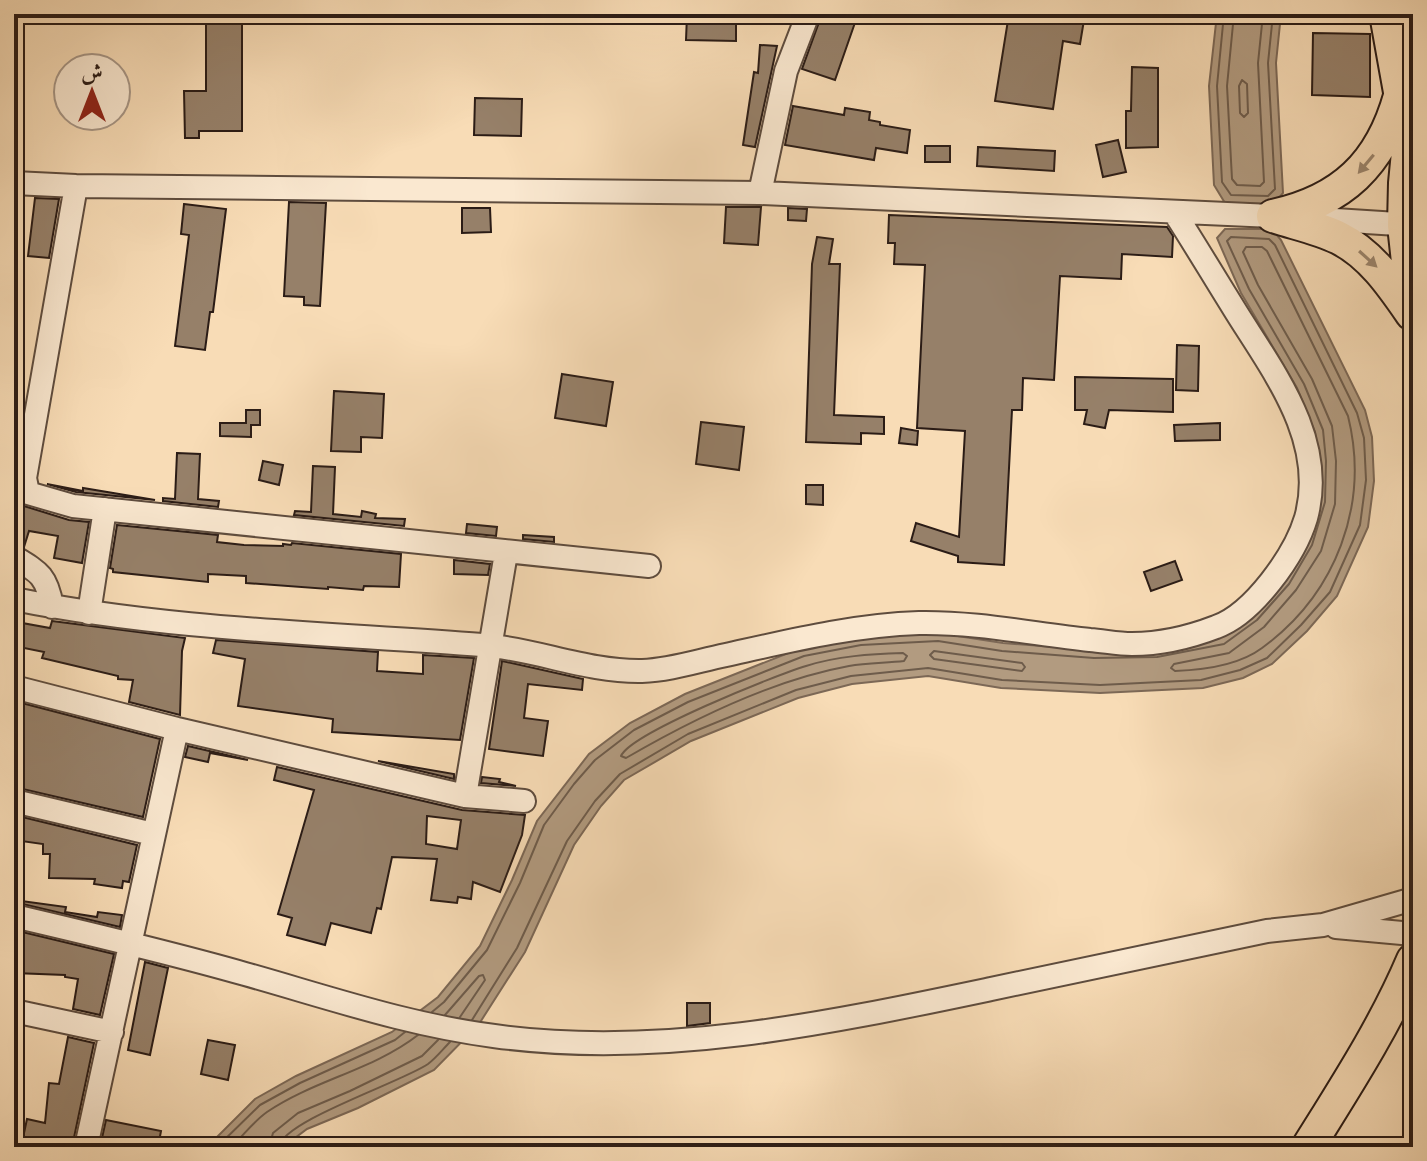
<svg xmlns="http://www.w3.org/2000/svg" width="1427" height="1161" font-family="'Gentium Book Plus',Amiri,serif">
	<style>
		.water { fill: #b29b80; stroke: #7c6856; stroke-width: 2 }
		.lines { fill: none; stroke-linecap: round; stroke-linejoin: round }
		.shore { stroke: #6e5c4b; stroke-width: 2 }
		.building { fill: #968069; stroke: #2b1c16; stroke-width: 2; fill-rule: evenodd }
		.minor-casing { stroke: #5e4c3e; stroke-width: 26 }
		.highway-casing { stroke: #2b1c16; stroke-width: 36 }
		.minor { stroke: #fae8d0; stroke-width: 22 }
		.highway { stroke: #f8dcb6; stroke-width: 32 }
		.oneway { fill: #9c866e }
	</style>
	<rect width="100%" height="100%" fill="#f8dcb6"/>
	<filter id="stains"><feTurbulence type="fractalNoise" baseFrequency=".0025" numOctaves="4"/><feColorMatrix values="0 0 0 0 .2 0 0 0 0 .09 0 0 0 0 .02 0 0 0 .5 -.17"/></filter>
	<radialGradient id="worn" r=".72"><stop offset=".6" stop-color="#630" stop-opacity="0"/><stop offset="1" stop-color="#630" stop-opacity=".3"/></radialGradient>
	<path class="water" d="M1217,14H1281L1276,63L1283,193L1274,204L1225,203L1214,185L1209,86Z
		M1225,229H1272L1281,240L1365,410L1372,437L1374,481L1368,527L1337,596L1307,631L1272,664L1243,678L1203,688L1100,693L1001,688L928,676L852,684L798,698L691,741L624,780L601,806L574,845L525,952L479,1024L434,1070L358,1108L307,1129L283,1147H207L255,1099L296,1076L392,1032L438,997L480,946L512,880L537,821L589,754L630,723L685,694L801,648L860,637L938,633L1003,643L1095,650L1156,649L1282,579L1318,462L1315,432L1297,388L1241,293L1217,238Z"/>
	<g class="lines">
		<path class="shore" d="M1224,14L1217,86L1222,182L1231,195L1268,196L1275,189L1268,63L1273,14
			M1234,14L1227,86L1232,179L1237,185L1260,186L1264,182L1258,63L1263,14
			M1242,80L1247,84L1248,113L1244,117L1240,113L1239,86Z
			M1246,247H1262L1267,251L1348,416C1370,505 1336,594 1262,648C1238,666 1203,670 1175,671L1171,668L1174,664L1229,653L1264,627L1296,590L1321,551L1335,504L1336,461L1332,426L1312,379L1258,285L1243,252Z
			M934,651L1022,663L1025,667L1022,671L934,659L930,655Z
			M903,653L907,656L904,661C886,663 867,663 849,666C772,680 693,719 626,758L621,756C631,733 776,675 806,666C837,656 871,654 903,653Z
			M432,1012L444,1002L487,950L520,883L544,825L574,784L595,760L634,730L688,702L804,656L861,645L938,641L1002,651L1094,658L1157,657L1224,644L1257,620L1289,584L1312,545L1325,502L1326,461L1323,430L1304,384L1249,289L1227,241L1231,237L1269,239L1275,245L1357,413L1364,438L1366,480L1360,525L1330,592L1301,625L1267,658L1240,670L1201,680L1100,685L1002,680L928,668L851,676L796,690L688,734L620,774L595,801L567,841L517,948L472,1020
			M445,1015L479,976L483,975L485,980L460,1017
			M217,1147L260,1105L300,1083L395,1040L405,1032
			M231,1147C243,1136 254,1121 267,1112C314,1080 373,1070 418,1035
			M269,1147L273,1133L298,1113L350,1091L422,1056L438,1040
			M279,1147C282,1121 402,1082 428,1064C436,1058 443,1049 450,1042"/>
	</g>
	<path class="building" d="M720,14H736V41L686,40L687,15Z
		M822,14H858L835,80L802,69Z
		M1009,14H1085L1080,44L1063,41L1053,109L995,101Z
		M206,18H242V131H199V138H185L184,91H206Z
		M1313,33L1370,34V97L1312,95Z
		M760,45L777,46L755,147L743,145L754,72L758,73Z
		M1132,67L1158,68V147L1126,148V111H1131Z
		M475,98L522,99L521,136L474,135Z
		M793,106L844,115L845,108L870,112L869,120L880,122V125L910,130L907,153L876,148L874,160L785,145Z
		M1118,140L1126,172L1103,177L1096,145Z
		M925,146H950V162H925Z
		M978,147L1055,151L1054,171L977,166Z
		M35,198L59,199L49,258L28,256Z
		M289,202L326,203L320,306L304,305V297L284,296Z
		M184,204L226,209L213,312H210L205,350L175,346L189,235L181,234Z
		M726,207H761L758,245L724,243Z
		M462,208H490L491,232L462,233Z
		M788,208L807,209L806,221L788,220Z
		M889,215L1167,227L1173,236L1172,257L1122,254L1121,279L1060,276L1054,380L1023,378L1022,410H1012L1004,565L958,562V556L911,541L916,523L959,537L965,431L917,428L925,265L894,264L895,243H888Z
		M817,237L833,239L829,264H840L834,415L884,417V434L861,433V444L806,442L812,264Z
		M1177,345L1199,346L1198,391L1176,390Z
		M562,374L613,382L606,426L555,418Z
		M1075,377L1173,379V412L1109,410L1105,428L1084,424L1087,410H1075Z
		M334,391L384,394L382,438L361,437V452L331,451Z
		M246,410H260V425H251V437L220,436V423H246Z
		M701,422L744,427L739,470L696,464Z
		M1220,423V440L1175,441L1174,425Z
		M901,428L918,431L917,445L899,443Z
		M177,453L200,454L198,499L219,501L218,507L163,501V498L175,499Z
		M263,461L283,465L279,485L259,480Z
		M313,466L335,467L333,514L361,517L362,511L376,514L375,518L405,519L404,526L294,515L295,511L311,512Z
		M47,484L83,491V488L155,500L76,492Z
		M806,485H823V505L806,504Z
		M14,494L17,502L24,506L69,520L89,522L82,563L54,558L58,536L29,531L24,547L14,543Z
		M467,524L497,527L496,536L466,533Z
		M117,525L218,535L217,542L244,545L283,546V544L291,545L292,543L401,554L399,587L364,586L363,590L328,587V589L246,583V576L208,574V582L113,572V569L110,568Z
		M523,535L554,537V542L523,539Z
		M454,560L490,564L488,575L454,574Z
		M1175,561L1182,580L1151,591L1144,572Z
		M52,621L185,638L182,651L180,715L129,702L133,680L118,679V676L42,658L44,652L14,646V626L21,628L22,623L50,628Z
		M216,640L378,652L377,671L423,674V655L474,658L460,740L332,732L333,719L238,706L245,659L213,653Z
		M502,661L583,679L582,690L528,684L524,718L548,721L543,756L489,749Z
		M14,701L160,739L143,817L14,787Z
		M188,746L248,760L210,753L208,762L185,757Z
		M378,761L454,774V779Z
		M277,767L462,810L525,815L522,835L500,892L473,882L471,899L458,897L457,903L431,900L437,859L392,857L381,909L377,908L371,933L331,923L325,945L287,935L292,918L278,914L314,790L274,780ZM427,816L461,820L457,849L426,844Z
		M482,777L500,779L499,782L516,786L481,783Z
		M14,815L137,845L129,882L123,881L122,888L94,884L95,879L49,878L50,854H43V844L21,841L24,821L14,819Z
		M14,900L66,907L65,912L97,917L98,912L122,915L120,927L14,902Z
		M14,930L114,954L100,1015L73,1009L78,979L65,977V975L14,973Z
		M145,962L168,968L150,1055L128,1050Z
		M687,1003H710V1023L687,1026Z
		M68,1037L94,1043L72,1147H21L27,1119L45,1123L49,1083L59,1084Z
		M208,1040L235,1045L228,1080L201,1074Z
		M106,1120L161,1131L158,1147H100Z"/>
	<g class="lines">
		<defs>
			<path id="minor" d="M14,183L76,186L760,193L1273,216L1413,225
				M76,186L25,478L28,493L73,506L649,566
				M760,193L786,71L808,14
				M14,557C39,572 47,576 52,607
				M14,599C168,630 326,633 482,645C536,649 587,672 642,671C671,670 697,661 726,655C789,641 854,625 919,623C976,622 1033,634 1090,640C1104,641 1118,644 1132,644C1160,644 1190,637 1216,627C1253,614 1295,555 1306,518C1328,439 1271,369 1233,307C1213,275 1194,243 1174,212
				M89,613L105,509
				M14,687L177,729L465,796L524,801
				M465,796L506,553
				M14,801L153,834
				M14,916C91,934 168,952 245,974C327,997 408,1025 494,1036C660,1059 829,1023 991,989C1083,969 1175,950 1267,931L1323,925L1413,899
				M1336,927L1413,934
				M14,1011L112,1032
				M86,1147L177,729"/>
			<path id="highway" d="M1386,14L1409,142L1405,183L1404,225L1413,308
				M1273,216C1342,201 1381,164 1400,96
				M1273,216C1294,223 1319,228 1339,238C1371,254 1392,285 1412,314
				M1308,1147C1346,1086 1385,1026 1413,960"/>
		</defs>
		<use href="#minor" class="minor-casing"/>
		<use href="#highway" class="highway-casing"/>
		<use href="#minor" class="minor"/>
		<use href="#highway" class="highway"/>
	</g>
	<defs><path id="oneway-solid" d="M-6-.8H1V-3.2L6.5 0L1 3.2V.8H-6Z" transform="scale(2)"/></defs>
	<g class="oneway">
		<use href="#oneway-solid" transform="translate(1366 164) rotate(130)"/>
		<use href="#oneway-solid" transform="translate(1368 259) rotate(42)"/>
	</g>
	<rect width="1427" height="1161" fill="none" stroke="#f8dcb6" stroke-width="48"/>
	<rect x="16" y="16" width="1395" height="1129" fill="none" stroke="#2b1c16" stroke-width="4"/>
	<rect x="24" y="24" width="1379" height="1113" fill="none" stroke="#2b1c16" stroke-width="2"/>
	<g transform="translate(92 92)"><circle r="38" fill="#fae8d0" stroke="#a79686" stroke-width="2"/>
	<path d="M0-6L14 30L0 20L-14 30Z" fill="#8f2418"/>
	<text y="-12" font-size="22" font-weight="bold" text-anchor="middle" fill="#2b1c16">ش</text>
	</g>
	<rect width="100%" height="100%" filter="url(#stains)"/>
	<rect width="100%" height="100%" fill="url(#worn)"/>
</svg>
